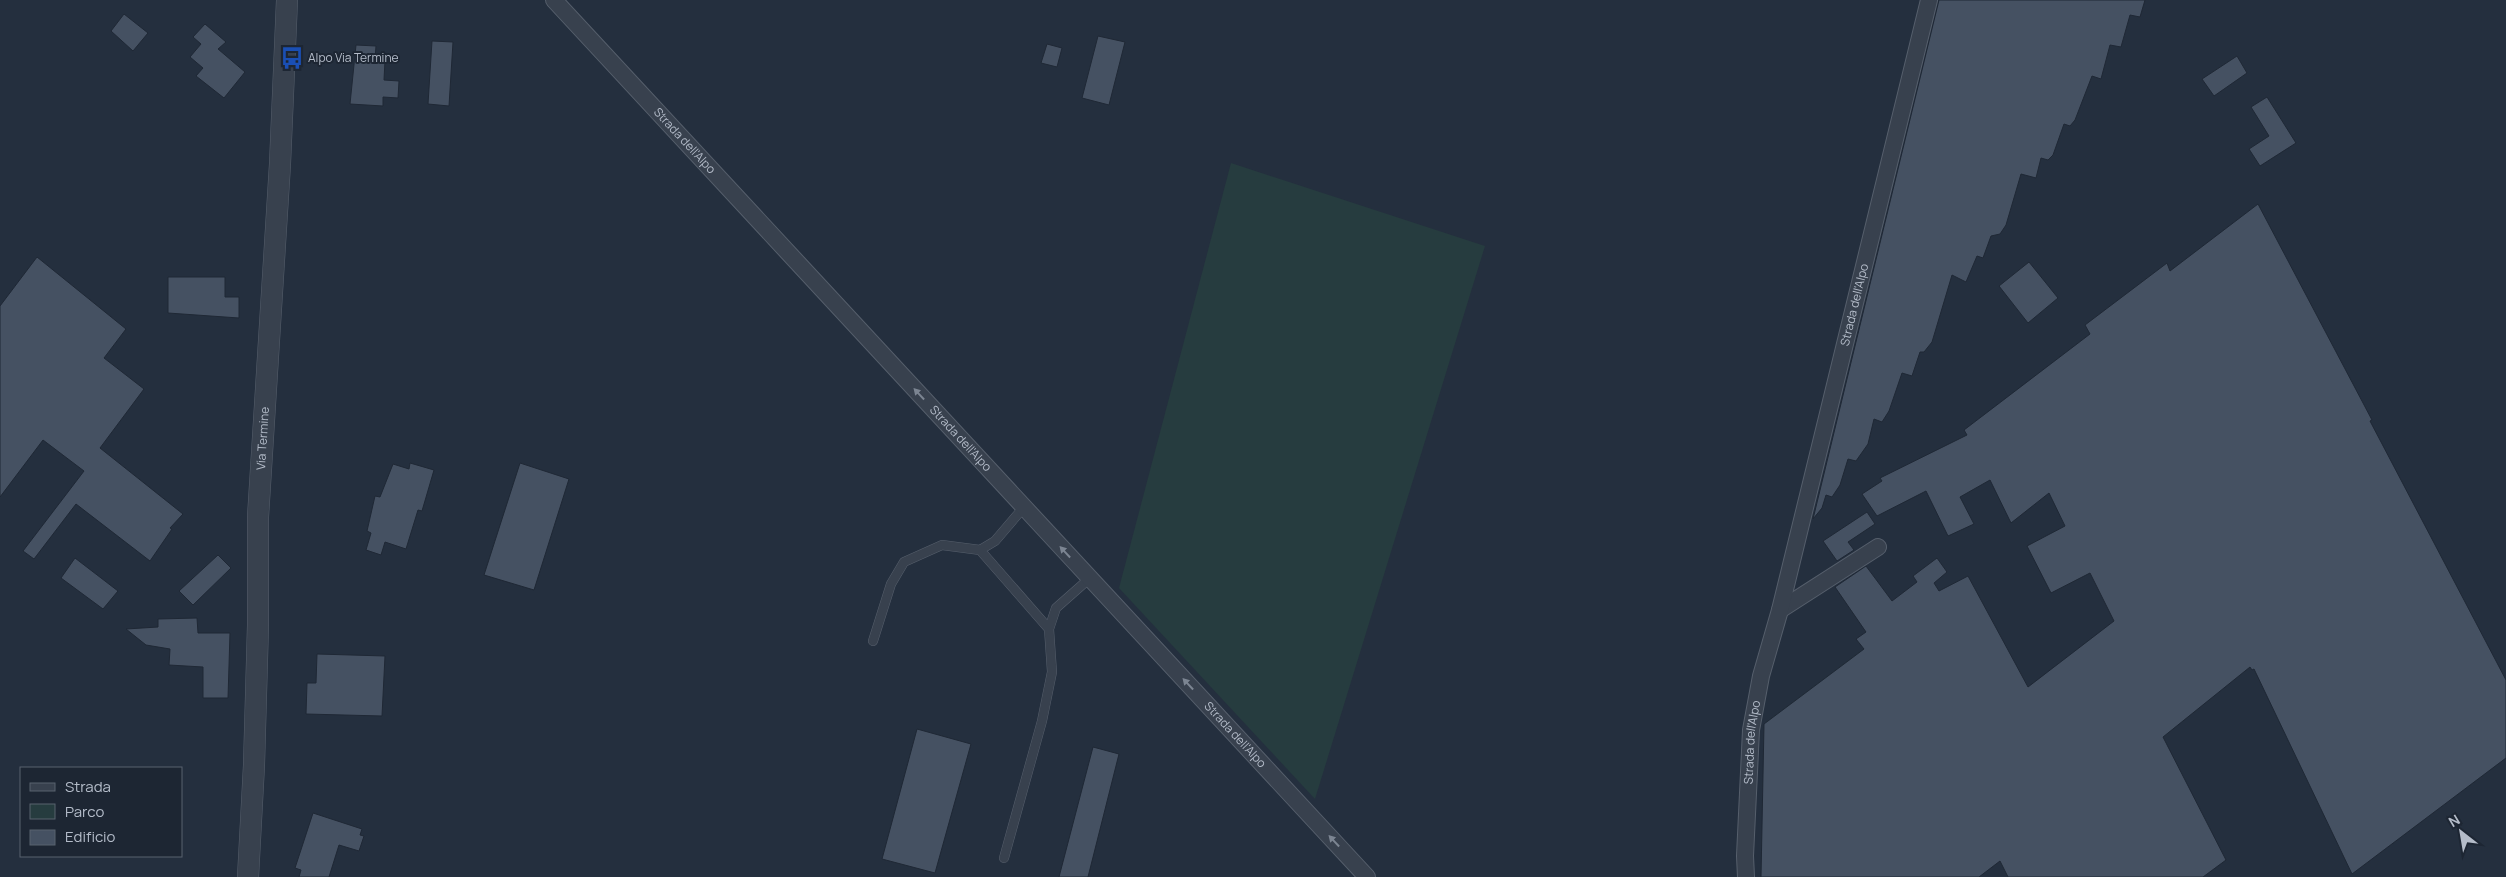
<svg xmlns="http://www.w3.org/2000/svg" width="2506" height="877" font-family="Manrope,sans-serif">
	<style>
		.green { fill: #263c3f }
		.building { fill: #455162; stroke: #1f2835 }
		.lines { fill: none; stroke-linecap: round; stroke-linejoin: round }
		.service-casing { stroke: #565f6c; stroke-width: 10 }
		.minor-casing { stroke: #565f6c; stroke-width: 18 }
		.tertiary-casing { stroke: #565f6c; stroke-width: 22 }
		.service { stroke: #38414e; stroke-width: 9 }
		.minor { stroke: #38414e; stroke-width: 16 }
		.tertiary { stroke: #38414e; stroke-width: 21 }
		.oneway { fill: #7c8592 }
		.labels { text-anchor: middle; stroke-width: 4; stroke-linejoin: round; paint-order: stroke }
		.poi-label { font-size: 12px; fill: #b4bcc9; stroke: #1d2633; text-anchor: start }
		.street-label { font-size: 12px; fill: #b4bcc9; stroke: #1d2633 }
	</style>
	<rect width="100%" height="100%" fill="#242f3e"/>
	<path class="green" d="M1231,163L1485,246L1315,799L1119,588Z"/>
	<path class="building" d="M1939,0H2145L2140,17L2130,15L2121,47L2110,45L2101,79L2092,76L2075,120L2070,126L2064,124L2053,155L2048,160L2041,158L2036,178L2021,174L2006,225L2000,234L1991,236L1983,258L1977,256L1966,282L1952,275L1932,342L1924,352H1920L1912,376L1902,373L1889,411L1882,422L1874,419L1868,444L1856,461L1848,459L1840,485L1832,497L1826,495L1822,508L1813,519Z
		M124,14L148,33L133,51L111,31Z
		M205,24L226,42L218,49L245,72L224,98L196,76L203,68L190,57L201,44L193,37Z
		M1098,36L1125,42L1109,105L1082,98Z
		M432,41L453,42L449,106L428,104Z
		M1047,44L1062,48L1057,67L1041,63Z
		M356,45L376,46L375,59L385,60L384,80L399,81L398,98L383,97V106L350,104Z
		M2237,56L2247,73L2214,96L2202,79Z
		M2267,97L2296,143L2260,166L2249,149L2269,136L2251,107Z
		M2258,204L2372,420L2370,421L2506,680V758L2352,874L2254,669L2252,670L2250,667L2163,737L2226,860L2203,877H2008L2000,861L1979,877H1761L1764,724L1864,649L1856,639L1866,632L1835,587L1866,566L1892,601L1917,582L1913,576L1937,558L1947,572L1934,583L1939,591L1968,576L2028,687L2114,621L2090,573L2051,593L2027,546L2065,526L2049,493L2011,523L1990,480L1960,497L1974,524L1948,536L1926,491L1877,516L1862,494L1882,481L1880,478L1967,435L1964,430L2090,334L2085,325L2167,263L2170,271Z
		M37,257L126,329L104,358L144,389L100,448L183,514L170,528L172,529L150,561L76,504L34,559L23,551L84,471L43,440L0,497V306Z
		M2029,262L2058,298L2028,323L1999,286Z
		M168,277H225V297H239V318L168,313Z
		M410,463L434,470L422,511L418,510L406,549L385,542L381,555L366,550L371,533L367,531L375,496L380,497L393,464L409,469Z
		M520,463L569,479L534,590L484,575Z
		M1867,512L1875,524L1848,542L1854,550L1837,561L1823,541Z
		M218,555L231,568L193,605L179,591Z
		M75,558L118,591L103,609L61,578Z
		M197,618L198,633H230L228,698H203V667L169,665L170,649L146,645L126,629L158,627V619Z
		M317,654L385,656L382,716L306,714L307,683H316Z
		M917,729L971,744L935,873L882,859Z
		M1093,747L1119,754L1088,877H1059Z
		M313,813L362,829L360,835L364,836L359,851L339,845L329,877H299L301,870L295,868Z"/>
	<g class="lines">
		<defs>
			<path id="service" d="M980,550L1049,629
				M873,641L891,584L904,562L942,545L980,550L995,541L1024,507
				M1004,858L1042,721L1052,672L1049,629L1056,608L1090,578"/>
			<g id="minor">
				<path id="s1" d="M554,0L1367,877"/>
				<path d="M1780,610L1878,547"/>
				<path id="s2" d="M1746,877L1745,856L1751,730L1761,676L1780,610L1929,0"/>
			</g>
			<g id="tertiary">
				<path id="s3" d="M248,877L254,765L258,625V517L280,164L287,0"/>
			</g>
		</defs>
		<use href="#service" class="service-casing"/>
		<use href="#minor" class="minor-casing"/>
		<use href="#tertiary" class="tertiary-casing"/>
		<use href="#service" class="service"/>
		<use href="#minor" class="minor"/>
		<use href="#tertiary" class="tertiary"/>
	</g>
	<defs><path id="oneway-solid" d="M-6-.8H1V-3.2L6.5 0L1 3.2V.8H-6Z" transform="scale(1.25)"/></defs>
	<g class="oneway">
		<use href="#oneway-solid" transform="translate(919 394) rotate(-133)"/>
		<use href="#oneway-solid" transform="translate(1065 552) rotate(-133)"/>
		<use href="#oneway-solid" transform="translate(1188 684) rotate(-133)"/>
		<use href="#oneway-solid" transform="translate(1334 841) rotate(-133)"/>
	</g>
	<defs>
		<symbol id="bus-bare" viewBox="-9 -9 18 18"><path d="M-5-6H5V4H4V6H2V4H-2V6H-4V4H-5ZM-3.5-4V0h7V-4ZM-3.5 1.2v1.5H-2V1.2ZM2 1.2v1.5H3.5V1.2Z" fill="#1a4fb4" stroke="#1d2633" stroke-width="2.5" paint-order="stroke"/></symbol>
	</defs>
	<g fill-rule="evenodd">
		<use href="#bus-bare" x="276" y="42" width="32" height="32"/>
	</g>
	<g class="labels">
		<g class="poi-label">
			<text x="308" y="62">Alpo Via Termine</text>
		</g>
		<g class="street-label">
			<text dy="4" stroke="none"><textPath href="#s1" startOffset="192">Strada dell'Alpo</textPath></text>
			<text dy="4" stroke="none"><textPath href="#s2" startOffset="585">Strada dell'Alpo</textPath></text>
			<text dy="4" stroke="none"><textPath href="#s3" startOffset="439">Via Termine</textPath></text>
			<text dy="4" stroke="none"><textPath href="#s1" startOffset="598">Strada dell'Alpo</textPath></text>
			<text dy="4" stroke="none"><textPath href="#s1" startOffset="1002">Strada dell'Alpo</textPath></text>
			<text dy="4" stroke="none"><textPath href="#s2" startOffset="135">Strada dell'Alpo</textPath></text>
		</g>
	</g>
	<rect x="20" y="767" width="162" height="90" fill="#1d2633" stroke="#59626f"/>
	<rect x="30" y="783" width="25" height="8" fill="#38414e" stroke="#59626f"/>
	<text x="65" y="792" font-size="15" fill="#b4bcc9">Strada</text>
	<rect x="30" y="804" width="25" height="15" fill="#263c3f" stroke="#59626f"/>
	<text x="65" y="817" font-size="15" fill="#b4bcc9">Parco</text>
	<rect x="30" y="830" width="25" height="15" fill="#455162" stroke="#59626f"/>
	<text x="65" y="842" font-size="15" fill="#b4bcc9">Edificio</text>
	<g transform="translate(2461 832) rotate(329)" stroke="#1d2633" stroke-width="4" paint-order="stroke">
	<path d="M0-4L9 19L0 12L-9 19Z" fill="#b4bcc9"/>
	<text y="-8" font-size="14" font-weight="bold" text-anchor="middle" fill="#b4bcc9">N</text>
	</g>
</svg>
